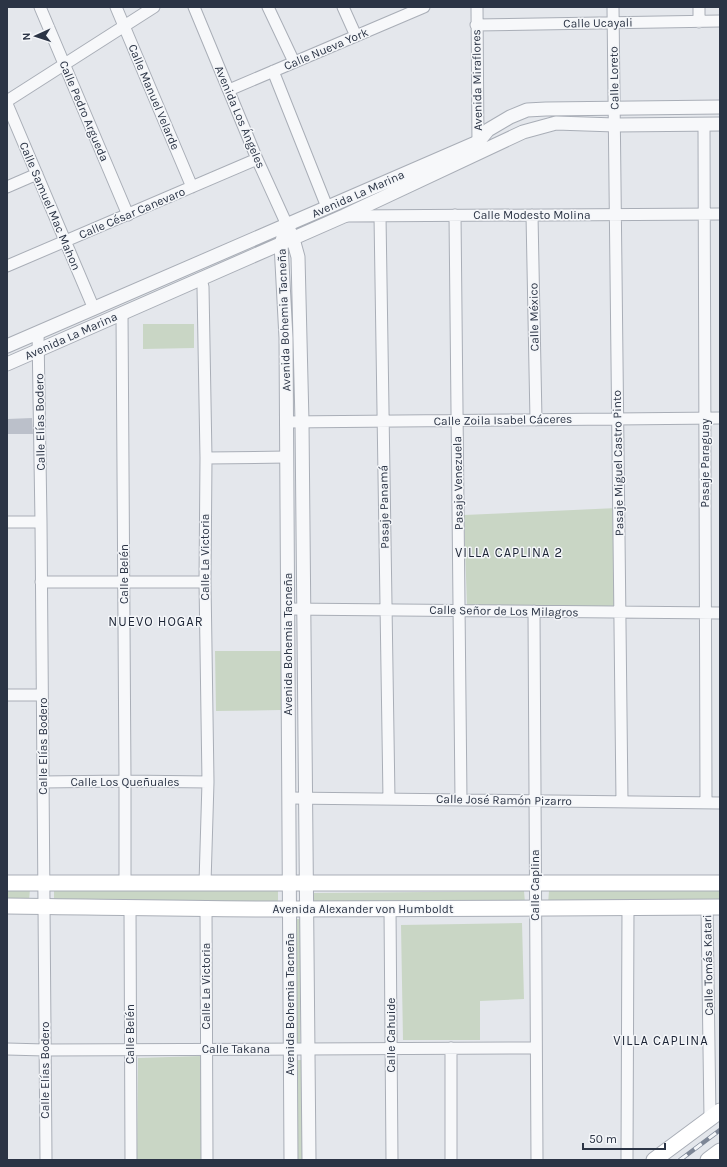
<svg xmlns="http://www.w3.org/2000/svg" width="727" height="1167" font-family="Karla,sans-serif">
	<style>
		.green { fill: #c9d6c5 }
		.building { fill: #bbc0ca }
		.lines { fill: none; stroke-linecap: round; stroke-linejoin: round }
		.minor-casing { stroke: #a9aeb7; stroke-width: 13 }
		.tertiary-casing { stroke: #a9aeb7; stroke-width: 15 }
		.secondary-casing { stroke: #a9aeb7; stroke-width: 17 }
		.minor { stroke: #f7f8fa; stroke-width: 11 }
		.tertiary { stroke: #f7f8fa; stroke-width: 13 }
		.secondary { stroke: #fff; stroke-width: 15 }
		.rail-casing { stroke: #7d8696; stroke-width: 4.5 }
		.rail { stroke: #f4f6f9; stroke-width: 3; stroke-dasharray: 9; stroke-linecap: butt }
		.labels { text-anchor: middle; stroke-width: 3; stroke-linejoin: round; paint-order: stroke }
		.street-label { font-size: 12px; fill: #2b3445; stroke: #f4f6f9 }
		.neighbourhood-label { font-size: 13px; letter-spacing: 1px; fill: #1d2536; stroke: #f4f6f9 }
	</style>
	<rect width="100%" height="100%" fill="#e4e7ec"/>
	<path class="green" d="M143,324H194V348L143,349Z
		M617,508L618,606L467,607L464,515Z
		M215,651H281V710L216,711Z
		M7,889H30L29,901H7Z
		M54,891H278V903L54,901Z
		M524,891L525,903L314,902V893Z
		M549,891H720V902L548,904Z
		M294,919H301L300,1044H293Z
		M522,923L524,999L480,1001V1040H403L401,925Z
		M201,1056V1160H137L138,1058Z
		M293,1060H301L303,1160H295Z"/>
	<path class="building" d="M32,418L33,434H7V419Z"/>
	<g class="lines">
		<defs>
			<path id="minor" d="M40,7L128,215
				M116,7L192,187
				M194,7L257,159L287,225
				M268,7L294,62
				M343,7L356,36
				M477,7L478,146
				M613,7L622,801
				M699,7V22
				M476,25L720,21
				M273,71L327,207
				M229,90L424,7
				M7,101L154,7
				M7,104L94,309
				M704,124L706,803
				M7,187L37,174
				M455,215L461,800
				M532,215L536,420
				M345,216L720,214
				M380,216C382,410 387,604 389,799
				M7,266L257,159
				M201,279L203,287L206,458L205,582L208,782L205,883
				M122,313L125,781V883
				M38,333L41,522L46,1160
				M287,422L720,418
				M206,458L287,457
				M7,522H41
				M41,582H205
				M288,609L720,613
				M534,611L537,1160
				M7,695H42
				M43,782L125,781L208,782
				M289,798L720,803
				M130,907L131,1160
				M206,908L207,1160
				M707,908L710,1118
				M390,909L392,1160
				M451,1048V1160
				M7,1049L45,1050L536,1048
				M627,1160L628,907"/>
			<path id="tertiary" d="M287,225L293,239L298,257L302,422L309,1160
				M287,225L281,244L286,338L291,1160
				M7,346L478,142L488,130L510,117L527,110L546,109L720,107
				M7,364L344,216L523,132L556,123L615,125L720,124"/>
			<path id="secondary" d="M7,883H720
				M7,906C101,907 196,909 290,909C433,909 577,908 720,907
				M654,1160L720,1111
				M708,1160L720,1151"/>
		</defs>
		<use href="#minor" class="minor-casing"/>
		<use href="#tertiary" class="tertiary-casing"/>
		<use href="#secondary" class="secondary-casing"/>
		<use href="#minor" class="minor"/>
		<use href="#tertiary" class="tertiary"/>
		<use href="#secondary" class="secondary"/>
		<defs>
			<path id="rail" d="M680,1160L720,1130"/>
		</defs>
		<use href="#rail" class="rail-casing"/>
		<use href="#rail" class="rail"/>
	</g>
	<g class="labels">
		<g class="street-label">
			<text transform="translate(598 23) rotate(-1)" y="4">Calle Ucayali</text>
			<text transform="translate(326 49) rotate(-23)" y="4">Calle Nueva York</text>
			<text transform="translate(614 78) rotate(-91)" y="4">Calle Loreto</text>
			<text transform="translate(477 80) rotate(-91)" y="4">Avenida Miraflores</text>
			<text transform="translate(154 97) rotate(67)" y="4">Calle Manuel Velarde</text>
			<text transform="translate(84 111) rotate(67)" y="4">Calle Pedro Argueda</text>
			<text transform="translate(240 117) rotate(67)" y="4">Avenida Los Ángeles</text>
			<text transform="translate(358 194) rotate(-24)" y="4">Avenida La Marina</text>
			<text transform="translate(50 206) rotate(67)" y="4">Calle Samuel Mac Mahon</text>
			<text transform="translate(132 213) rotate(-23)" y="4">Calle César Canevaro</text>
			<text x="532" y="219">Calle Modesto Molina</text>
			<text transform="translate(534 317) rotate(-91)" y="4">Calle México</text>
			<text transform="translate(284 320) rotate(-92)" y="4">Avenida Bohemia Tacneña</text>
			<text transform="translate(71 336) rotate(-24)" y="4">Avenida La Marina</text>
			<text transform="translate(503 420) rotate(-1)" y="4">Calle Zoila Isabel Cáceres</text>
			<text transform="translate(40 422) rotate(-91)" y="4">Calle Elías Bodero</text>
			<text transform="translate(618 463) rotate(-91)" y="4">Pasaje Miguel Castro Pinto</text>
			<text transform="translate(705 463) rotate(-90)" y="4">Pasaje Paraguay</text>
			<text transform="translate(458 483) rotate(-91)" y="4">Pasaje Venezuela</text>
			<text transform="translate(384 507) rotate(-91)" y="4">Pasaje Panamá</text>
			<text transform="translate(205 557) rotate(-90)" y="4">Calle La Victoria</text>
			<text transform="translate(124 574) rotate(-90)" y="4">Calle Belén</text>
			<text transform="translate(504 611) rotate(1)" y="4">Calle Señor de Los Milagros</text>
			<text transform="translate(288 644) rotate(-90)" y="4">Avenida Bohemia Tacneña</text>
			<text transform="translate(43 746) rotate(-90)" y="4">Calle Elías Bodero</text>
			<text x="125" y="786">Calle Los Queñuales</text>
			<text transform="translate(504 800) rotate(1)" y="4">Calle José Ramón Pizarro</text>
			<text transform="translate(535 885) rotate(-90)" y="4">Calle Caplina</text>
			<text x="363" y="913">Avenida Alexander von Humboldt</text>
			<text transform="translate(708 965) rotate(-91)" y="4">Calle Tomás Katari</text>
			<text transform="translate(206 986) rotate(-90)" y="4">Calle La Victoria</text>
			<text transform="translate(290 1004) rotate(-90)" y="4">Avenida Bohemia Tacneña</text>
			<text transform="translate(130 1034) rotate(-90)" y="4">Calle Belén</text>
			<text transform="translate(391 1035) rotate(-90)" y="4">Calle Cahuide</text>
			<text x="236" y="1053">Calle Takana</text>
			<text transform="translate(45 1070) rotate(-90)" y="4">Calle Elías Bodero</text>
		</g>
		<g class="neighbourhood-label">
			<text x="509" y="557">VILLA CAPLINA 2</text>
			<text x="156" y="626">NUEVO HOGAR</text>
			<text x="661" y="1045">VILLA CAPLINA</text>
		</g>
	</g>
	<rect width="727" height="1167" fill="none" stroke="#2b3445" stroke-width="16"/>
	<g transform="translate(36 36) rotate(267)" stroke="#f4f6f9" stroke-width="3" paint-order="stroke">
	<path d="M0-3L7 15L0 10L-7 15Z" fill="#2b3445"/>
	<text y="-6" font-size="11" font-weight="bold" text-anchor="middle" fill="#2b3445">N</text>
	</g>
	<path d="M583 1143v6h82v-6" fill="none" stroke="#2b3445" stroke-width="2"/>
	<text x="589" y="1143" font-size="12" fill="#2b3445" stroke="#f4f6f9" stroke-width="3" paint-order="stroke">50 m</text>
</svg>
